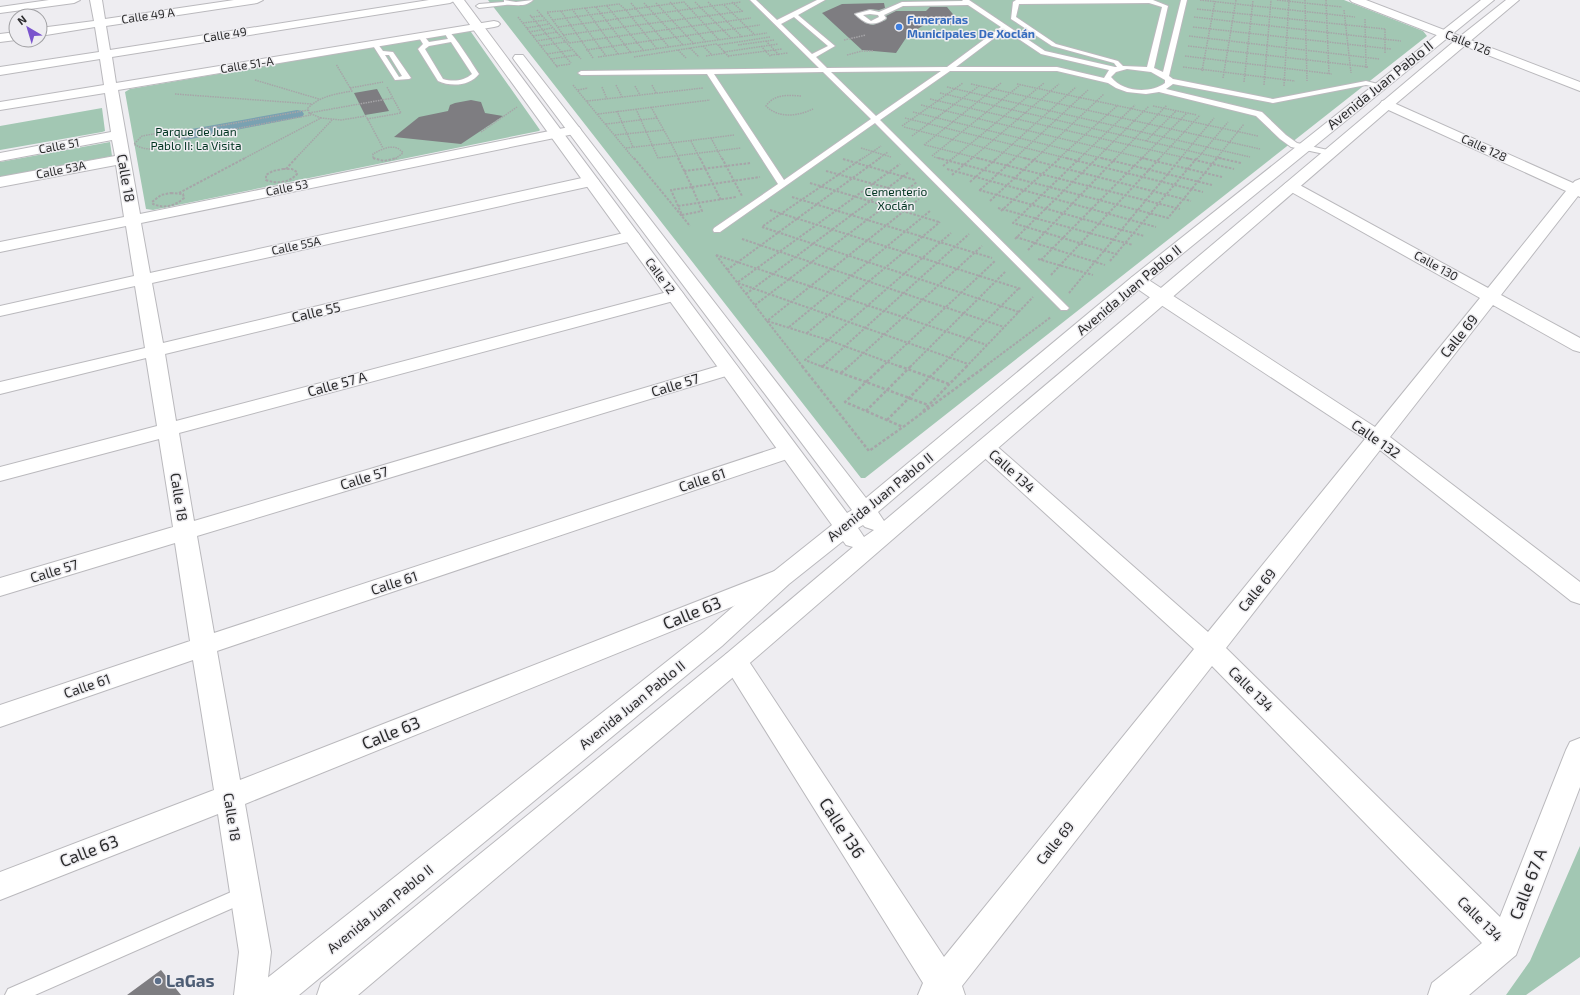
<svg xmlns="http://www.w3.org/2000/svg" width="1580" height="995" font-family="'Exo 2',sans-serif">
	<style>
		.green { fill: #a2c7b3 }
		.lines { fill: none; stroke-linecap: round; stroke-linejoin: round }
		.canal { fill: #7aa1b1; fill-rule: evenodd }
		.building { fill: #7e7d81 }
		.lane-casing { stroke: #bab9bd; stroke-width: 2 }
		.street-casing { stroke: #bab9bd; stroke-width: 2 }
		.secondary-casing { stroke: #bab9bd; stroke-width: 2 }
		.path-far2 { stroke: #a6a5a8; stroke-width: 1.5; stroke-dasharray: 1.5 1; stroke-linecap: butt }
		.path-far1 { stroke: #a6a5a8; stroke-width: 2; stroke-dasharray: 2.5 1.5; stroke-linecap: butt }
		.path { stroke: #a6a5a8; stroke-width: 2.5; stroke-dasharray: 3 2; stroke-linecap: butt }
		.lane { fill: #fff; fill-rule: evenodd }
		.street { fill: #fff; fill-rule: evenodd }
		.secondary { fill: #fff; fill-rule: evenodd }
		.shop-dot { fill: #3f7fe0; stroke: #eeedf1; stroke-width: 1.5 }
		.service-dot { fill: #5c6f8a; stroke: #eeedf1; stroke-width: 1.5 }
		.labels { text-anchor: middle; stroke-width: 3; stroke-linejoin: round; paint-order: stroke }
		.far-street-label { font-size: 12px; fill: #2c2c2d; stroke: #eeedf1 }
		.far-shop-label { font-size: 12px; font-weight: bold; fill: #366cbe; stroke: #eeedf1; text-anchor: start }
		.far-park-label { font-size: 12px; fill: #013420; stroke: #eeedf1 }
		.street-label { font-size: 14px; fill: #2c2c2d; stroke: #eeedf1 }
		.near-street-label { font-size: 17px; fill: #2c2c2d; stroke: #eeedf1 }
		.near-service-label { font-size: 17px; font-weight: bold; fill: #4e5e75; stroke: #eeedf1; text-anchor: start }
	</style>
	<rect width="100%" height="100%" fill="#eeedf1"/>
	<path class="green" d="M488,0H1344L1423,31L1427,36L865,478H861Z
		M468,31L471,32L540,130L539,131L153,210L146,209L125,92L130,89Z
		M102,108L105,131L102,132L0,150V126Z
		M110,142L112,156L0,177V162Z
		M1580,846V957L1526,995H1506L1530,961Z"/>
	<g class="lines">
		<path class="canal" d="M297,110L302,111L304,114L302,117L186,140L181,138L178,135L181,132L186,130Z"/>
	</g>
	<path class="building" d="M884,3L885,8L879,10L870,9L854,14L865,23L873,25L886,20L887,18L886,16L896,11H926L930,7H947L962,25H924L908,35L896,53L862,50L822,13L842,4Z
		M377,89L389,111L365,115L354,93Z
		M471,100L481,102L485,113L503,116L461,144L394,137L419,117L448,111L450,105L455,103Z
		M161,970L181,995H127Z"/>
	<g class="lines">
		<defs>
			<path id="lane" d="M504,0L516,2L533,0C525,8 515,4 505,5C496,6 488,7 479,8L476,6L479,4L504,2Z
				M750,0H756L777,20L817,0H825L798,15L835,46L816,57L827,68L947,67L1001,27L968,5L903,6L884,15L886,18L885,19C873,27 865,24 855,14L870,10L879,12L902,2L963,1L962,0H969L1045,51L1115,67H1117L1114,63L1052,46L1011,19L1013,2L1016,0H1153L1168,6L1154,68L1163,72L1181,0H1187L1169,76L1173,79L1273,99L1366,81L1386,86L1382,88L1366,85L1273,103L1173,84L1166,89L1262,112L1286,135L1297,143L1332,151V155H1329L1291,147L1280,139L1256,116L1159,92L1146,94L1127,92L1116,88L1108,83L1057,71H950L880,120L1067,306L1069,308L1067,310H1061L875,123L720,232H714L713,230L714,228L778,184L707,74L581,75L578,73L581,71L819,68ZM1149,3L1162,7L1147,67L1123,66L1118,61L1056,44L1016,17L1019,4ZM870,14L878,15L879,17L871,21L863,15ZM794,17L828,46L812,54L781,24ZM1005,30L1041,54L1109,70L1104,78L1057,67H956ZM1127,69L1151,72L1165,80V83C1150,94 1123,92 1111,77L1116,72ZM941,71L876,116L831,72ZM823,72L871,119L784,180L714,74Z
				M447,30C454,34 473,65 479,74C470,86 451,87 438,81L418,49L423,44L418,36L419,35H423L429,42L448,39L444,32ZM451,42L472,74C464,81 453,82 443,79L425,49L429,46Z
				M373,43H377L383,51L393,52L411,78L409,79L395,80L372,44ZM385,55H389L402,76L399,77Z
				M245,886L251,888L253,894L251,900L35,995H5L8,989Z"/>
			<path id="street" d="M49,0H80L74,3L0,13V7Z
				M90,0H102L105,19L234,0H263L257,3L106,26L110,50L429,0H456L450,3L112,57L116,83L494,21L498,22L500,24L498,26L494,27L118,90L140,214L574,126L579,127L581,130L579,133L574,134L141,223L150,273L591,176L596,178L599,181L596,184L591,186L152,283L163,343L632,231L638,233L640,236L638,239L632,241L165,354L176,421L675,290L681,291L684,295L681,299L179,433L194,521L722,365L729,363L736,365L739,369L736,373L197,536L214,633L782,446L789,444L796,446L799,451L796,456L217,651L240,780L772,572L780,569L788,572L792,578L788,584L245,804L271,952L266,995H234L239,952L218,814L0,900V872L214,790L193,660L0,727V705L190,641L175,543L0,596V578L173,527L159,439L0,481V467L157,426L146,358L0,394V382L145,348L135,286L0,316V306L134,276L126,226L0,252V242L124,217L116,165L0,187V177L115,156L112,140L0,161V153L111,132L105,93L0,110V102L104,85L100,59L0,75V67L99,52L95,27L40,36V28L94,21Z
				M1350,0H1366L1580,82V91L1352,2Z
				M16,32V40L0,42V34Z
				M1387,100L1573,183L1575,181L1580,179V197L1578,196L1501,295L1580,338V352L1573,350L1493,305L1390,437L1580,582V604L1571,601L1380,450L1226,648L1500,917L1566,750L1570,742L1580,738V787L1516,955L1469,995H1428L1432,983L1482,943L1212,666L962,986L965,995H918L923,983L722,661L726,654L735,651L744,654L944,957L1194,649L978,452L975,447L978,442L985,440L992,442L1208,632L1365,439L1155,301L1132,285L1129,281L1132,277L1138,276L1144,277L1375,427L1480,298L1286,189L1283,186L1286,183L1291,181L1296,183L1488,288L1566,191L1382,107L1380,104L1382,101Z"/>
			<path id="secondary" d="M452,0H464L847,513L852,510L515,61L513,58L515,55H523L866,498L1132,277L1481,0H1494L1144,285L878,512L884,521L1458,38L1506,0H1519L1392,107L744,668L358,995H317L321,983L726,654L853,547L846,545L843,541L789,584L722,646L299,995H257L261,983L704,632L773,572L832,525ZM863,525L865,527L874,530L864,537L858,528Z"/>
		</defs>
		<use href="#lane" class="lane-casing"/>
		<use href="#street" class="street-casing"/>
		<use href="#secondary" class="secondary-casing"/>
		<path class="path-far2" d="M1200,0L1355,17
			M1277,0L1342,7
			M1305,0L1307,81
			M1326,0L1329,75
			M670,2L706,42
			M695,2L731,38
			M708,2L742,37
			M732,2L742,11
			M631,3L669,47
			M644,3L683,45
			M656,3L694,44
			M724,5L755,35
			M607,6L644,51
			M596,7L631,53
			M585,8L618,54
			M572,9L606,56
			M1197,9L1385,29
			M537,10L581,59
			M1344,10L1351,73
			M561,11L547,12L569,43L751,18
			M530,15L571,63
			M518,17L558,68
			M531,17L542,16
			M1194,17L1401,41
			M1365,19L1366,68
			M552,20L626,10L657,49
			M523,23L546,20
			M558,27L741,2
			M1193,27L1391,49
			M527,28L549,24
			M1385,29V54
			M529,32L552,28
			M563,35L744,11
			M533,36L557,32
			M1189,36L1379,59
			M844,40L866,35
			M536,41L561,37
			M766,41L779,55
			M738,45L774,40
			M541,46L565,42
			M703,46L712,55
			M761,46L771,57
			M1188,46L1368,67
			M690,48L699,57
			M586,50L760,25
			M678,50L686,58
			M724,52L778,44
			M547,54L572,50
			M771,55L788,53
			M847,55L862,51H874
			M706,56L725,53
			M728,56L782,49
			M1185,56L1332,74
			M598,57L767,33
			M634,57L716,44L718,45
			M729,57L718,45L770,37
			M593,58L561,11L619,4L626,10L684,2L719,40
			M551,59L577,55
			M556,66L571,64
			M1183,67L1295,81
			M1202,71L1215,1
			M1223,78L1236,0
			M255,80L319,99
			M1244,82L1253,0
			M971,84L1260,149
			M1017,84L1258,136
			M573,85L634,159
			M616,85L622,97
			M652,85L656,93
			M1264,85L1271,0
			M635,86L640,95
			M1284,86L1289,0
			M602,87L607,99
			M947,87L1250,157
			M350,88L383,82
			M578,90L588,88
			M940,93L1224,159
			M175,94L312,104
			M801,96C788,95 774,94 766,106C779,119 798,116 813,109
			M930,99L1190,159
			M587,101L703,88
			M921,105L1147,159
			M1153,106L1197,115
			M636,109L658,158L741,148
			M617,111L633,147
			M913,112L1105,159
			M309,113L393,98
			M598,114L710,100
			M321,118L309,113L308,108C320,96 336,94 352,91L336,64
			M905,118L1070,159
			M367,119L401,113L387,87
			M606,124L657,118
			M902,126L963,83
			M904,127L1028,159
			M165,132L174,134L176,138C166,149 147,153 134,144L142,136Z
			M481,132L517,107
			M174,134L308,110
			M615,135L664,130
			M912,136L979,86
			M711,138L722,159
			M175,140L311,115
			M691,141L700,159
			M1146,141L1176,111
			M924,145L1001,83
			M925,145L981,159
			M626,148L671,143L651,107
			M861,148L891,157
			M932,156L1020,85
			M934,157L942,159
			M243,159L321,118L341,120L366,116L383,148
			M295,159L332,120
			M375,159L373,158V154C382,149 395,142 403,153L395,159
			M679,159L671,143L734,135
			M862,159L881,146
			M878,159L888,152
			M952,159L1044,83
			M971,159L1059,84
			M996,159L1076,87
			M1014,159L1088,90
			M1035,159L1104,94
			M1058,159L1118,105
			M1079,159L1135,105
			M1096,159L1149,106
			M1115,159L1167,105
			M1141,159L1187,113
			M1159,159L1200,115
			M1180,159L1214,118
			M1197,159L1228,122
			M1216,159L1244,124"/>
		<path class="path-far1" d="M373,158L384,161L397,158
			M634,158L690,226
			M678,158L692,187
			M700,158L721,200
			M722,158L742,196
			M938,158L1168,218L1217,158
			M977,158L1180,209
			M1024,158L1191,201
			M1066,158L1203,192
			M1080,158L1013,223L1119,255
			M1101,158L1212,185
			M1142,158L1222,177
			M1186,158L1234,169
			M1219,158L1241,163
			M843,159L915,180
			M943,166L953,158
			M283,169H292L297,172V174C289,183 277,184 266,180V175L273,171Z
			M286,169L296,158
			M947,169L1156,227
			M684,171L751,163
			M826,171L914,195
			M952,175L972,158
			M970,182L997,158
			M810,183L939,222
			M692,187L702,211L682,215L671,190Z
			M692,187L760,177
			M979,190L1144,236
			M980,190L1015,158
			M171,193L183,194L184,198C175,206 164,209 153,204L152,202L161,195Z
			M179,193L245,158
			M792,197L992,258
			M990,201L1036,158
			M678,206L736,197
			M998,208L1133,245
			M770,210L1021,289
			M1001,211L1060,158
			M763,226L863,158
			M762,227L1019,312
			M1016,237L1105,265
			M742,239L1004,327
			M1015,239L1097,158
			M1028,250L1116,158
			M716,255L767,321L828,340L805,360L823,367
			M716,255L987,345
			M1038,259L1093,275
			M1041,260L1142,158
			M1110,261L1197,158
			M727,270L880,158
			M1051,275L1160,158
			M738,282L900,164
			M738,283L968,364
			M1069,293L1181,158
			M746,294L909,172
			M755,305L917,182
			M789,327L930,211
			M807,333L940,222
			M823,366L969,234
			M803,367L767,321L919,199
			M848,367L982,246
			M882,367L995,261
			M901,367L828,340L951,233
			M910,367L1006,271
			M940,367L1019,288
			M966,367L1033,297
			M984,367L1051,317"/>
		<path class="path" d="M802,366L869,451L903,427
			M821,366L866,382L845,402L903,427L986,366
			M883,366L866,382L928,405
			M899,366L949,384
			M841,373L849,366
			M866,411L911,366
			M923,411L967,366
			M887,420L941,366"/>
		<use href="#lane" class="lane"/>
		<use href="#street" class="street"/>
		<use href="#secondary" class="secondary"/>
	</g>
	<circle class="shop-dot" cx="899" cy="27" r="4"/>
	<circle class="service-dot" cx="158" cy="981" r="4"/>
	<g class="labels">
		<g class="far-street-label">
			<text transform="translate(148 16) rotate(-8)" y="4">Calle 49 A</text>
			<text transform="translate(225 35) rotate(-9)" y="4">Calle 49</text>
			<text transform="translate(1468 43) rotate(22)" y="4">Calle 126</text>
			<text transform="translate(247 65) rotate(-9)" y="4">Calle 51-A</text>
			<text transform="translate(59 146) rotate(-10)" y="4">Calle 51</text>
			<text transform="translate(1484 148) rotate(25)" y="4">Calle 128</text>
			<text transform="translate(61 170) rotate(-11)" y="4">Calle 53A</text>
			<text transform="translate(287 188) rotate(-11)" y="4">Calle 53</text>
			<text transform="translate(296 246) rotate(-12)" y="4">Calle 55A</text>
			<text transform="translate(1436 266) rotate(29)" y="4">Calle 130</text>
			<text transform="translate(660 276) rotate(54)" y="4">Calle 12</text>
		</g>
		<g class="far-shop-label">
			<text x="907" y="24">Funerarias<tspan x="907" dy="14">Municipales De Xoclán</tspan></text>
		</g>
		<g class="far-park-label">
			<text x="196" y="136">Parque de Juan<tspan x="196" dy="14">Pablo II: La Visita</tspan></text>
			<text x="896" y="196">Cementerio<tspan x="896" dy="14">Xoclán</tspan></text>
		</g>
		<g class="street-label">
			<text transform="translate(1380 85) rotate(-39)" y="5">Avenida Juan Pablo II</text>
			<text transform="translate(126 178) rotate(80)" y="5">Calle 18</text>
			<text transform="translate(1129 290) rotate(-40)" y="5">Avenida Juan Pablo II</text>
			<text transform="translate(316 312) rotate(-13)" y="5">Calle 55</text>
			<text transform="translate(1459 336) rotate(-51)" y="5">Calle 69</text>
			<text transform="translate(337 384) rotate(-15)" y="5">Calle 57 A</text>
			<text transform="translate(675 385) rotate(-17)" y="5">Calle 57</text>
			<text transform="translate(1376 439) rotate(35)" y="5">Calle 132</text>
			<text transform="translate(1012 471) rotate(42)" y="5">Calle 134</text>
			<text transform="translate(364 478) rotate(-17)" y="5">Calle 57</text>
			<text transform="translate(702 480) rotate(-18)" y="5">Calle 61</text>
			<text transform="translate(179 497) rotate(81)" y="5">Calle 18</text>
			<text transform="translate(880 497) rotate(-39)" y="5">Avenida Juan Pablo II</text>
			<text transform="translate(54 571) rotate(-17)" y="5">Calle 57</text>
			<text transform="translate(394 583) rotate(-18)" y="5">Calle 61</text>
			<text transform="translate(1257 590) rotate(-51)" y="5">Calle 69</text>
			<text transform="translate(87 686) rotate(-19)" y="5">Calle 61</text>
			<text transform="translate(1251 689) rotate(45)" y="5">Calle 134</text>
			<text transform="translate(632 705) rotate(-39)" y="5">Avenida Juan Pablo II</text>
			<text transform="translate(232 817) rotate(81)" y="5">Calle 18</text>
			<text transform="translate(1055 843) rotate(-51)" y="5">Calle 69</text>
			<text transform="translate(380 909) rotate(-39)" y="5">Avenida Juan Pablo II</text>
			<text transform="translate(1480 919) rotate(45)" y="5">Calle 134</text>
		</g>
		<g class="near-street-label">
			<text transform="translate(692 613) rotate(-22)" y="6">Calle 63</text>
			<text transform="translate(391 733) rotate(-22)" y="6">Calle 63</text>
			<text transform="translate(842 828) rotate(57)" y="6">Calle 136</text>
			<text transform="translate(89 851) rotate(-21)" y="6">Calle 63</text>
			<text transform="translate(1528 884) rotate(-69)" y="6">Calle 67 A</text>
		</g>
		<g class="near-service-label">
			<text x="166" y="987">LaGas</text>
		</g>
	</g>
	<g transform="translate(28 28) rotate(322)"><circle r="19" fill="#eeedf1" stroke="#a0a0a3"/>
	<path d="M0-3L7 15L0 10L-7 15Z" fill="#7a54cd"/>
	<text y="-6" font-size="11" font-weight="bold" text-anchor="middle" fill="#2c2c2d">N</text>
	</g>
</svg>
